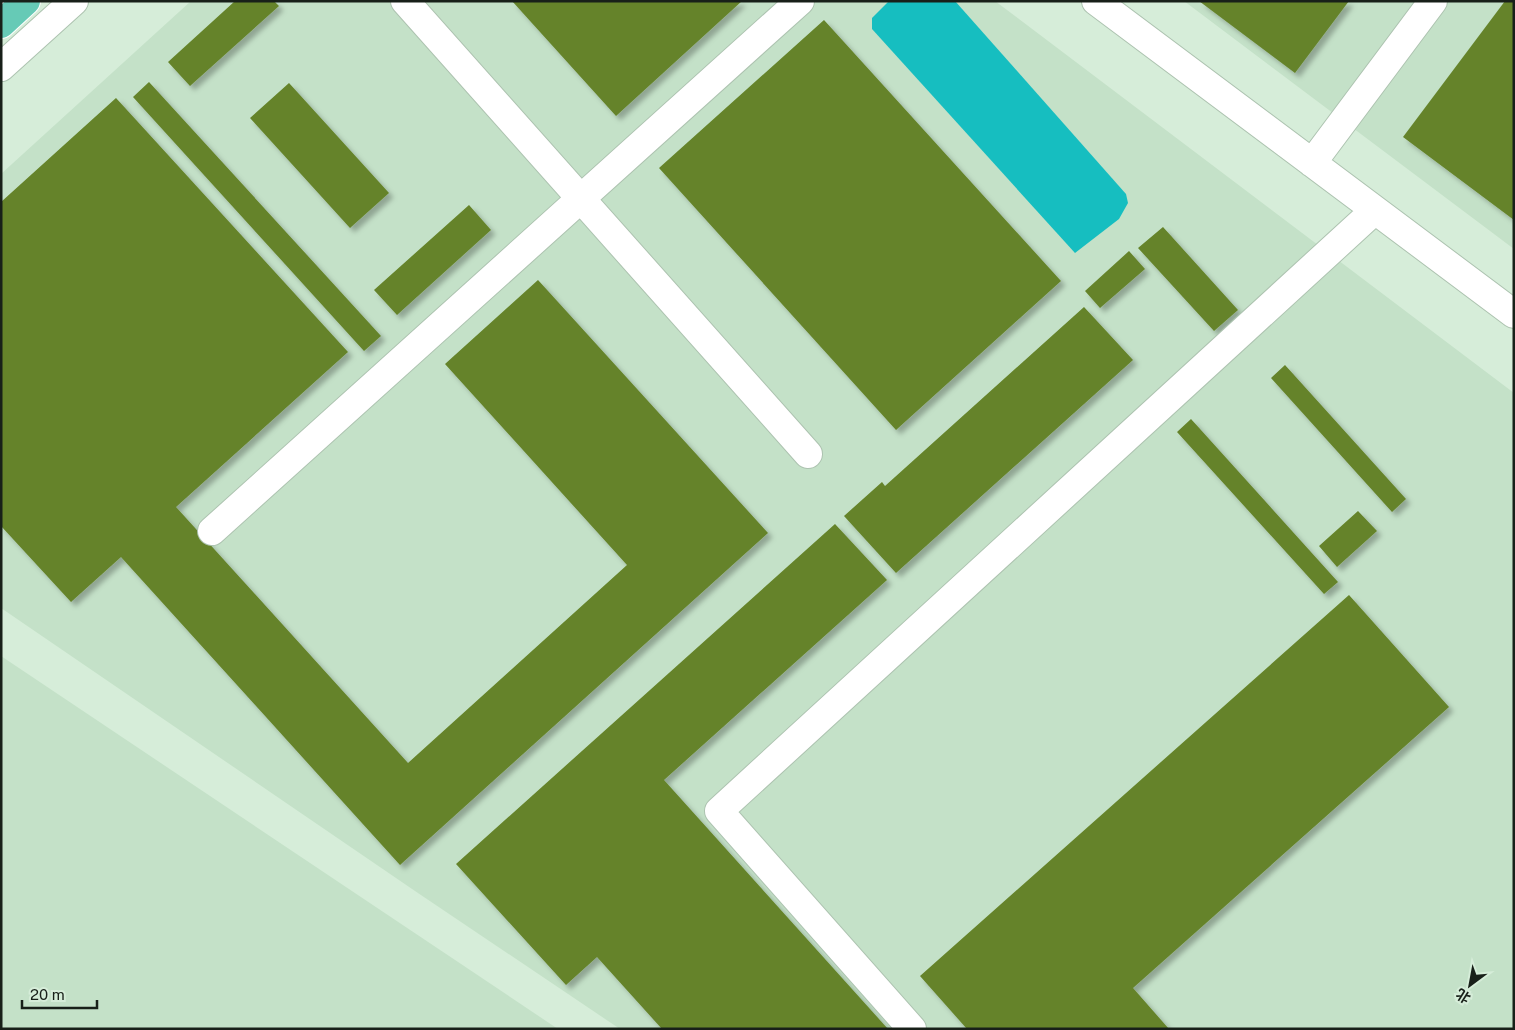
<svg xmlns="http://www.w3.org/2000/svg" width="1515" height="1030" font-family="'Public Sans','Noto Sans SC',sans-serif">
	<style>
		.built { fill: #c4e1c8 }
		.water { fill: #16bec0 }
		.building { fill: #65832a; filter: url(#shadow) }
		.lines { fill: none; stroke-linecap: round; stroke-linejoin: round }
		.minor-casing { stroke: #adc3b0; stroke-width: 30 }
		.major-casing { stroke: #fff; stroke-width: 30 }
		.minor { stroke: #fff; stroke-width: 28 }
		.major { stroke: #66cab6; stroke-width: 28 }
	</style>
	<defs>
		<filter id="shadow"><feDropShadow dx="4.5" dy="4.5" stdDeviation="2.5" flood-color="#0004"/></filter>
	</defs>
	<rect width="100%" height="100%" fill="#d6edd9"/>
	<path class="built" d="M191,1H995L1514,393V1029H620L415,891L1,608V174Z
		M1184,1H1514V249Z
		M1,656L558,1029H1Z"/>
	<path class="water" d="M889,1H955L1126,194L1128,203L1119,219L1075,253L872,29V18Z"/>
	<path class="building" d="M235,1H274L279,6L190,86L168,62Z
		M512,1H742L616,116Z
		M1199,1H1349L1295,73Z
		M1505,1H1514V220L1403,137Z
		M824,20L1061,281L896,430L659,168Z
		M149,82L381,336L364,351L133,97Z
		M289,83L389,193L350,228L250,118Z
		M116,98L348,352L176,507L408,763L627,565L445,364L538,280L768,533L400,865L121,557L71,602L1,526V202Z
		M469,205L491,230L397,315L374,290Z
		M1163,227L1238,310L1214,331L1138,248Z
		M1129,251L1145,269L1100,308L1085,291Z
		M1084,307L1133,360L896,573L844,516L882,482L885,486Z
		M1285,365L1406,499L1392,512L1271,378Z
		M1191,419L1338,582L1324,594L1177,432Z
		M1358,511L1377,531L1337,567L1319,546Z
		M835,524L887,580L664,780L888,1029H662L597,957L566,985L456,864Z
		M1349,595L1449,707L1133,988L1169,1029H967L920,976Z"/>
	<g class="lines">
		<defs>
			<path id="minor" d="M405,1L808,454
				M1096,1L1514,314
				M1,67L74,1
				M1312,163L1433,1
				M212,531L800,1
				M912,1029L719,811L1375,210"/>
			<path id="major" d="M1,24L26,1"/>
		</defs>
		<use href="#minor" class="minor-casing"/>
		<use href="#major" class="major-casing"/>
		<use href="#minor" class="minor"/>
		<use href="#major" class="major"/>
	</g>
	<rect width="1515" height="1030" fill="none" stroke="#182019" stroke-width="5"/>
	<g transform="translate(1470 985) rotate(212)" stroke="#d6edd9" stroke-width="4" paint-order="stroke">
	<path d="M0-4L9 19L0 12L-9 19Z" fill="#182019"/>
	<text y="-8" font-size="14" font-weight="bold" text-anchor="middle" fill="#182019">北</text>
	</g>
	<path d="M22 1000v8h75v-8" fill="none" stroke="#182019" stroke-width="2.5"/>
	<text x="30" y="1000" font-size="15" fill="#182019" stroke="#d6edd9" stroke-width="4" paint-order="stroke">20 m</text>
</svg>
